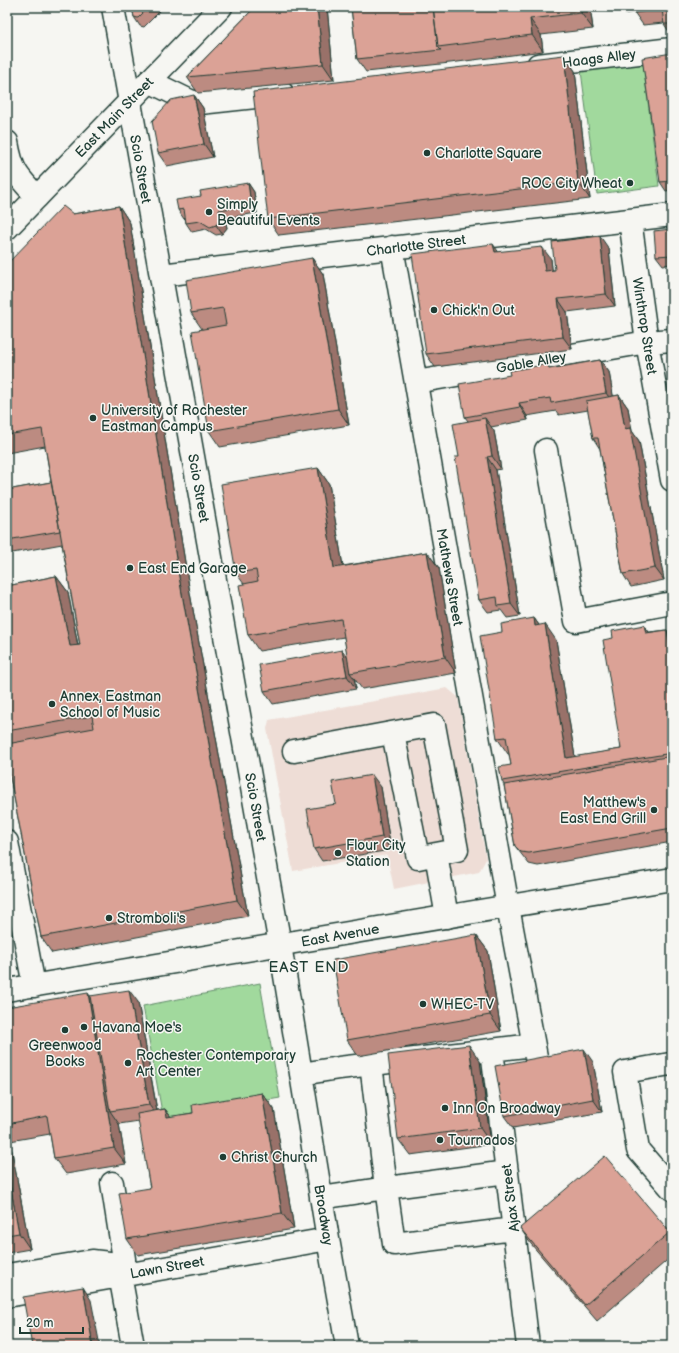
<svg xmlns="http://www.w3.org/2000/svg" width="679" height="1353" font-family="'Balsamiq Sans',sans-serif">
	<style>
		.built { fill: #eeddd6 }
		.green { fill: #a1d99d; stroke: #608b68 }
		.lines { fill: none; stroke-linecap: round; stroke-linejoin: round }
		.minor-casing { stroke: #1f3d34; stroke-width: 25 }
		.major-casing { stroke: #1f3d34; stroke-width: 25 }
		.minor { stroke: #f6f6f2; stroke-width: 22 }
		.major { stroke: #f6f6f2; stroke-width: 22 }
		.wall { fill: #bc8b81; stroke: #1f3d34 }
		.shaded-wall { fill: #997169; stroke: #1f3d34 }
		.building { fill: #dba296; stroke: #1f3d34 }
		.poi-dot { fill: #1f3d34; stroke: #f6f6f2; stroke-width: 1.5 }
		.labels { text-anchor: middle; stroke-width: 3; stroke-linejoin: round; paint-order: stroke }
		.street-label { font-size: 14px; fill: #1f3d34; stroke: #f6f6f2 }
		.poi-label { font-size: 14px; fill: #1f3d34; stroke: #f6f6f2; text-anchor: start }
		.neighbourhood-label { font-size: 15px; letter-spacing: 1px; fill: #1f3d34; stroke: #f6f6f2 }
	</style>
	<rect width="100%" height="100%" fill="#f6f6f2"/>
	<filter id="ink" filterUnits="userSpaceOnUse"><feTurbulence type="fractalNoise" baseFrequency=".025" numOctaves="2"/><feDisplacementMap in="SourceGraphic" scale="8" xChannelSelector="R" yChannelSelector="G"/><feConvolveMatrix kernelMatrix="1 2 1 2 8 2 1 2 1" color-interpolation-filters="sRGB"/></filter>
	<g filter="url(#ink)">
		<path class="built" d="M447,688L458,697L486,859L479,872L394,889L387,855L293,871L267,729L269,720Z"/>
		<path class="green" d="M643,63L659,186L597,194L581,71Z
			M260,983L280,1098L163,1118L143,1006Z"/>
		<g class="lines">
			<defs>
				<path id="minor" d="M113,7L280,945L328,1239L347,1346
					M538,65L672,49
					M149,81L190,101L200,103L283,94
					M7,142C12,171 17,176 37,197
					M630,220L647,342L672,480
					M392,247L508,907L537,1062
					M161,275L672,215
					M416,382L647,342L672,340
					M546,450L576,621L672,603
					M393,733L418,858L436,854
					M294,751L434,725L457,850L436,854L447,917
					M7,842L34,986
					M492,1050L528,1346
					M371,1064L386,1188L394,1244L514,1229
					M672,1065L670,1064L625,1072L638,1150L672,1189
					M301,1074L339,1068L533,1045
					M112,1183L124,1259L118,1264
					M321,1198L386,1188L507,1172
					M7,1275L92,1261L118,1264L133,1346
					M7,1296L328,1239"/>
				<path id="major" d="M7,228L221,7
					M7,990L672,879"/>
			</defs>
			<use href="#minor" class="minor-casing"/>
			<use href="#major" class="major-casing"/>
			<use href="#minor" class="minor"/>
			<use href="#major" class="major"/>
		</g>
		<path class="wall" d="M132,7H164L144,27L140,26L134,17Z
			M255,7H327L334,80L198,93L187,77Z
			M351,7H590L593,29L541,35L543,51L450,63L366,72L357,59Z
			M620,7H672V36L664,24V23L643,25L634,12L625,14Z
			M672,53V190L666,191L660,182Z
			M564,55L575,71L590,199L279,235L268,219Z
			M194,95L203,108L213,157L167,166L158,153Z
			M248,183L254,192L257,213L225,218L227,228L222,234L216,235L206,229L192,232L186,223L185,218L184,219L178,210L201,196Z
			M119,206L130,223L190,593L248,916L52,953L41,937L7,761V586L56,576L68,592L78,645H80L62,544L7,554V490L51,482L45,446L7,453V264L73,214Z
			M672,229V264L663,265L656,256Z
			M609,249L615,306L567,312L572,349L435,367L426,354L499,252L551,259L552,270H555Z
			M312,258L323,274L349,425L220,447L209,431L202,329L191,313Z
			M600,360L609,372L613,396L619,395L628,408L632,431L639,441L664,580L631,587L623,574L600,449L593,438L588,410L559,415L556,411L527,416L528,420L491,427L494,431L501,469L496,470L520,616L507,618L501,610L488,612L479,600L459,457L468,421L465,417L551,368Z
			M318,468L329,484L343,566L427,552L439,568L456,673L362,689L354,678L356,689L273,704L264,691L342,650L348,658L344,637L259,651L248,635L244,584L236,573Z
			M534,618L539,625L556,640L575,757L621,749L613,638L644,625L649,632L667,630L672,637V842L538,866L529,864L515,846L504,785L502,781L511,765L509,754H508L497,738L502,632Z
			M381,787L391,850L322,861L314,849L336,804Z
			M476,935L488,951L501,1031L358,1056L347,1040Z
			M90,996L138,1002L157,1110L165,1109L171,1117L193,1113L262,1093L274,1109L294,1229L138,1255L127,1239L150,1188L139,1121L119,1124L126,1164L66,1174L54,1158L50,1134L10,1141L30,1249L7,1253V1007Z
			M480,1061L491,1144L410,1155L398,1139Z
			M593,1062L602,1112L513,1128L504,1116Z
			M520,1228L670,1232L672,1234V1256L597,1321L531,1244Z"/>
		<path class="shaded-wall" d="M317,7H327L334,80L323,64Z
			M581,7H590L593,29L581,13Z
			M530,19L541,35L543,51L532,35Z
			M564,55L575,71L590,199L578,182Z
			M194,95L203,108L213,157L204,144Z
			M248,183L254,192L257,213L251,205Z
			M119,206L130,223L190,593L248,916L237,900L179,577Z
			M219,210L225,218L227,228L222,234L216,225Z
			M600,236L609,249L615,306L606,294Z
			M493,244L502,257L495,252Z
			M542,247L551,259L554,284L545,271Z
			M312,258L323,274L349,425L338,409Z
			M558,299L567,312L572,349L563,337Z
			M600,360L609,372L615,406L606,393Z
			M619,395L628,408L632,431L639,441L664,580L655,568L625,429Z
			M519,403L527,416L528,420L520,407Z
			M485,418L494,431L501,469L492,456Z
			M487,457L496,470L520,616L511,604Z
			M318,468L329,484L346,584L334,568Z
			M427,552L439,568L456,673L445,657Z
			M56,576L68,592L81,663L70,646Z
			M534,618L545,634L535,626Z
			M545,624L556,640L577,769L566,758Z
			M644,625L655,641L646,633Z
			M667,630L672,637V660Z
			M342,650L351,662L350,673L354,678L356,689L347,676Z
			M372,775L381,787L391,850L382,837Z
			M476,935L488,951L501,1031L490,1015Z
			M129,990L138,1002L158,1117L149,1105Z
			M88,993L99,1009L110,1111L119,1124L126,1164L114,1148Z
			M469,1045L480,1061L491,1144L480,1128Z
			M584,1049L593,1062L602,1112L593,1099Z
			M262,1093L274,1109L294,1229L282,1213Z
			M165,1109L177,1125L167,1117Z
			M7,1136L10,1141L30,1249L19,1233L7,1168Z
			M83,1287L91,1300L100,1346H93Z"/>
		<path class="building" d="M132,7H149L138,18L134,17Z
			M255,7H317L323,64L187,77Z
			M351,7H433L438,47L441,50L357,59Z
			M433,7H581V13L530,19L532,35L438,47Z
			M633,7H672V24H664L662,9L634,13Z
			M672,53V181L660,182L642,58Z
			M564,55L578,182L268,219L253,92Z
			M194,95L204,144L158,153L152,121L171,100Z
			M248,183L251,205L219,210L220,219L216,225L210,227L200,221L186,223L184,209L178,210L176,200L201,196L200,191Z
			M63,206L73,214L119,206L179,577L237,900L41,937L7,761V744L94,728L92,716L7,731V586L56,576L70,646L80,645L42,429L7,435V264Z
			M672,229V255L656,256L654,231Z
			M600,236L606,294L558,299L563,337L426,354L412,254L493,244L495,252L542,247L545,271L555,270L552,242Z
			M312,258L338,409L209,431L192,331L226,325L223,308L191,313L186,280Z
			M600,360L606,393L551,403L550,398L519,403L520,407L465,417L459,384L510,375L509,371L548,364L549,369Z
			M619,395L625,429L630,428L655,568L623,574L598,438H593L586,401Z
			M485,418L492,456L487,457L511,604L498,606L497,597L479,600L455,457H459L453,424Z
			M318,468L334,568L427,552L445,657L350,673L341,619L248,635L239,585L258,581L256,570L236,573L221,484Z
			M51,482L60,531L7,540V490Z
			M534,618L535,626L545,624L566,758L621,749L603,640L613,638L612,631L644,625L646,633L667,630L672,660V753L502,781L499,767L511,765L506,737L497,738L480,636L502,632L501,624Z
			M342,650L347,676L264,691L259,665Z
			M672,756V828L529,853L521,852L515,846L504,785Z
			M372,775L382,837L314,849L307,809L336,804L332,782Z
			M476,935L490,1015L347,1040L333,960Z
			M129,990L149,1105L110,1111L90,996Z
			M88,993L114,1148L54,1158L47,1116L7,1124V1007Z
			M469,1045L480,1128L398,1139L388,1055Z
			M584,1049L593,1099L504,1116L495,1066Z
			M262,1093L282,1213L127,1239L119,1193L150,1188L137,1114L165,1109L167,1117L193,1113L192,1105Z
			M605,1156L670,1232L585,1305L520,1228Z
			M7,1168L19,1233L7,1235Z
			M83,1287L93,1346H32L23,1297Z"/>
	</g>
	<g class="poi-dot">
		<circle cx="427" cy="153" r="4"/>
		<circle cx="630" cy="183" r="4"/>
		<circle cx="209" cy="212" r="4"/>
		<circle cx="434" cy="310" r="4"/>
		<circle cx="93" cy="418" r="4"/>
		<circle cx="130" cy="568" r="4"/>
		<circle cx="52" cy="704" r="4"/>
		<circle cx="654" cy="810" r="4"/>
		<circle cx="338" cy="853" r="4"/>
		<circle cx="109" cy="918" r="4"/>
		<circle cx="423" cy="1004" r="4"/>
		<circle cx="84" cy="1027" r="4"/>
		<circle cx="65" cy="1030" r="4"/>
		<circle cx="128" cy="1063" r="4"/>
		<circle cx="445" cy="1108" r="4"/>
		<circle cx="440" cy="1140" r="4"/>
		<circle cx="223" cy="1157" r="4"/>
	</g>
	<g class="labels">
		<g class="street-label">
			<text transform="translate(599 58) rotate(-7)" y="5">Haags Alley</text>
			<text transform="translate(114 117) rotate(-46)" y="5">East Main Street</text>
			<text transform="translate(141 169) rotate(80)" y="5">Scio Street</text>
			<text transform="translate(416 245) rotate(-7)" y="5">Charlotte Street</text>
			<text transform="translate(645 326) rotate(81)" y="5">Winthrop Street</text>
			<text transform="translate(531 362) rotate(-10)" y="5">Gable Alley</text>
			<text transform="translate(199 488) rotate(80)" y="5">Scio Street</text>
			<text transform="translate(450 577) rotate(80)" y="5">Mathews Street</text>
			<text transform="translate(256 807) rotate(80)" y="5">Scio Street</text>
			<text transform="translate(340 935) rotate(-10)" y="5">East Avenue</text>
			<text transform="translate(510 1198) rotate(-97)" y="5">Ajax Street</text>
			<text transform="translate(324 1215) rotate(81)" y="5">Broadway</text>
			<text transform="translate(167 1267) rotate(-10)" y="5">Lawn Street</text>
		</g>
		<g class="poi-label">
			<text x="435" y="158">Charlotte Square</text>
			<text x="622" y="188" text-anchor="end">ROC City Wheat</text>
			<text x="217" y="209">Simply<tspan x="217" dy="16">Beautiful Events</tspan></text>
			<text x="442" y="315">Chick'n Out</text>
			<text x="101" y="415">University of Rochester<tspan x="101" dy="16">Eastman Campus</tspan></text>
			<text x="138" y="573">East End Garage</text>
			<text x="60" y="701">Annex, Eastman<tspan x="60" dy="16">School of Music</tspan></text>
			<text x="646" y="807" text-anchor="end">Matthew's<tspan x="646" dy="16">East End Grill</tspan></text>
			<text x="346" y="850">Flour City<tspan x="346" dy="16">Station</tspan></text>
			<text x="117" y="923">Stromboli's</text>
			<text x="431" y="1009">WHEC-TV</text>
			<text x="92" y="1032">Havana Moe's</text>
			<text x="65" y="1050" text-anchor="middle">Greenwood<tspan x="65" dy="16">Books</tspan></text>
			<text x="136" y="1060">Rochester Contemporary<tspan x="136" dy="16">Art Center</tspan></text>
			<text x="453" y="1113">Inn On Broadway</text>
			<text x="448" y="1145">Tournados</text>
			<text x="231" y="1162">Christ Church</text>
		</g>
		<g class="neighbourhood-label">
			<text x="309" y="972">EAST END</text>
		</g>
	</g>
	<rect width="679" height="1353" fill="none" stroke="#f6f6f2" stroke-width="24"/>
	<rect x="12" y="12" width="655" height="1329" fill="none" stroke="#1f3d34" stroke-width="1.5" filter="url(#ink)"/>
	<path d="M20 1327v6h63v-6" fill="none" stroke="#1f3d34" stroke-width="2"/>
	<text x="26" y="1327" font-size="12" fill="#1f3d34" stroke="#f6f6f2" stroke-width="3" paint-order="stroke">20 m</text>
</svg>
